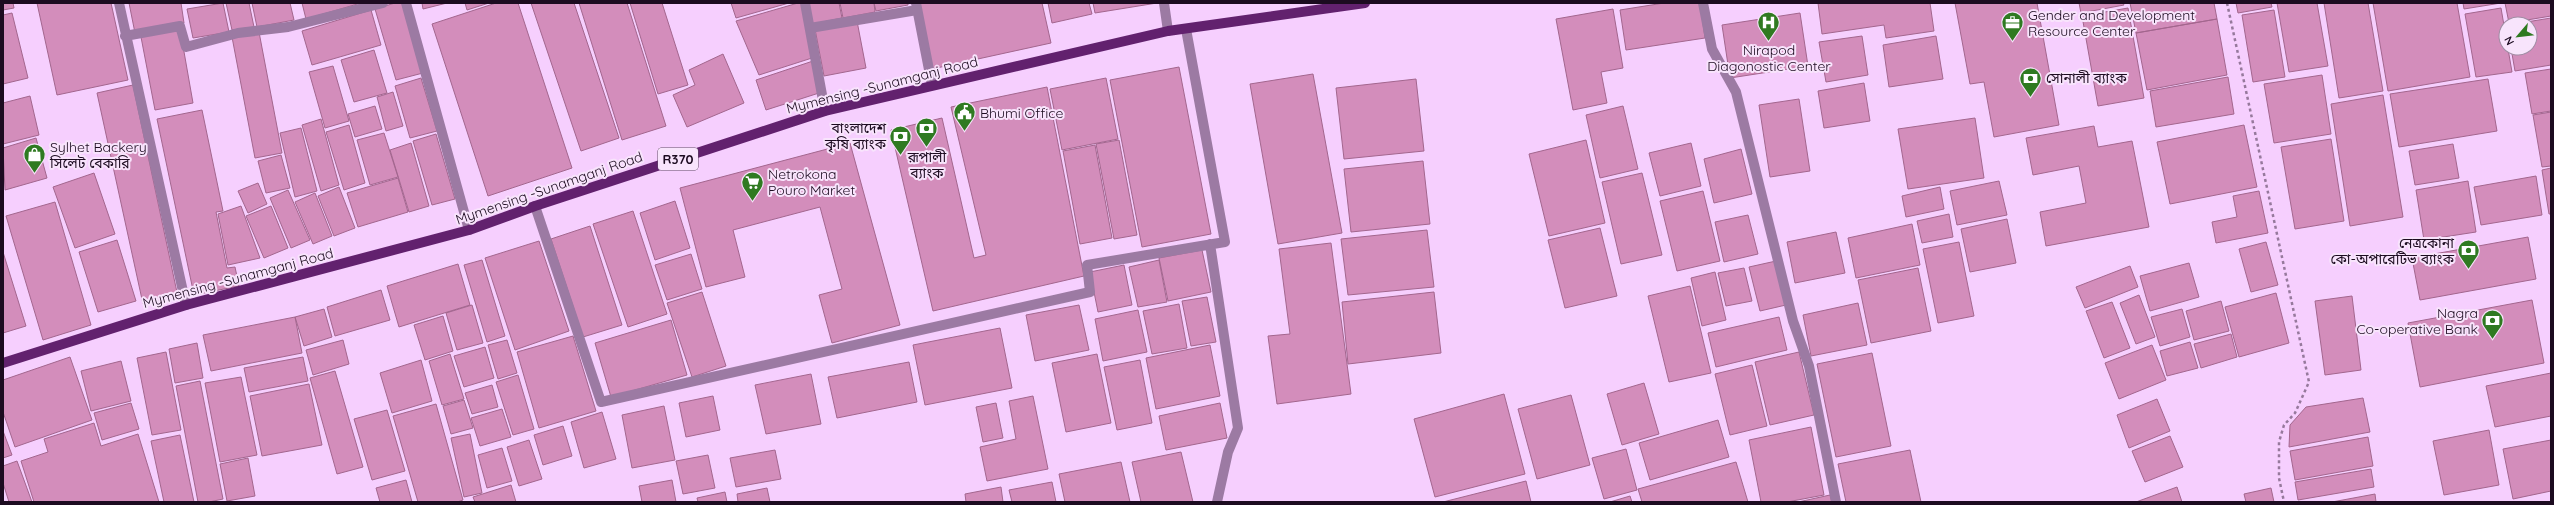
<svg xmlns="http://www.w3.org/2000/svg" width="2554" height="505" font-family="Quicksand,'Noto Sans Bengali',sans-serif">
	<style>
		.building { fill: #d38dbb; stroke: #a3668e }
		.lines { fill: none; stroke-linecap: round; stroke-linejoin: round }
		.path { stroke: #96799c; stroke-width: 2.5; stroke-dasharray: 3 3; stroke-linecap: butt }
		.street { stroke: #9c7aa3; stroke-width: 10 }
		.primary { stroke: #62216e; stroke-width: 10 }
		.labels { text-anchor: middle; stroke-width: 4; stroke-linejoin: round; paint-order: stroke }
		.shield { fill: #f8e4fc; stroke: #5e4c62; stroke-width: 1 }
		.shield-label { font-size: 13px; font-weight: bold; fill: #1c0b20 }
		.poi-label { font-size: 14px; fill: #1c0b20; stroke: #f8e4fc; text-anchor: start }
		.street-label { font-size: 14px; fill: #1c0b20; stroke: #f8e4fc }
	</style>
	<rect width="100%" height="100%" fill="#f6cffe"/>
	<path class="building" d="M3,3H13L14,8L3,10Z
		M37,3H111L128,80L57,95Z
		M129,3H181L184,23L135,33Z
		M223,3L229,32L193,38L187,9Z
		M226,3H249L254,27L232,30Z
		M252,3H290L294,20L257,27Z
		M302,3H361L306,19Z
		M395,3H403L423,73L396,80L375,9Z
		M422,3H447L423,9Z
		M465,3H489L467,10Z
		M496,3H518L572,168L488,196L432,24Z
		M531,3H574L619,138L581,151Z
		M579,3H627L666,126L622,140Z
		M630,3H662L688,85L658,94Z
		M731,3H789L736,18Z
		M798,3H803L812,58L759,75L736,21Z
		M808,3H839L842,18L813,24Z
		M840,3H874L875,12L843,18Z
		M874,3H908V5L876,11Z
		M917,3H1042L1051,43L932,69Z
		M1048,3H1089L1092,14L1052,23Z
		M1093,3H1157L1095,13Z
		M1664,3H1700L1705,38L1626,50L1620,10Z
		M1818,3H1930L1934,31L1886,38L1884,25L1822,34Z
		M1955,3H2037L2059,125L1994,137L1984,82L1970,84Z
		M2079,3H2123L2124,5L2081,13Z
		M2130,3H2214L2217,19L2136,33Z
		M2236,3H2271L2272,7L2238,13Z
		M2277,3H2317L2328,66L2289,72Z
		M2324,3H2368L2383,91L2339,98Z
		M2373,3H2457L2470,77L2388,91Z
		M2463,3H2501L2464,9Z
		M2505,3H2551V16L2509,23Z
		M2128,8L2144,98L2098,106L2082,16Z
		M2501,8L2512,72L2476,77L2465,14Z
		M1613,9L1623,68L1601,72L1607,103L1573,110L1556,19Z
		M371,10L381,45L312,65L302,31Z
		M2274,10L2285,77L2253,82L2242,15Z
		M12,13L28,78L3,84V15Z
		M1800,13L1808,66L1730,78L1722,25Z
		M2551,18V65L2515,71L2511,48H2530V24H2514Z
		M2217,19L2227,75L2147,90L2136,33Z
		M857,21L866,68L824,76L815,29Z
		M180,29L193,103L155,110L141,37Z
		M259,32L282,153L255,158L232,37Z
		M1862,36L1868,75L1826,82L1819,42Z
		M1936,36L1943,79L1889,87L1883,45Z
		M374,50L387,93L354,102L341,60Z
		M723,54L744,103L687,127L673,95L695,85L689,70Z
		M813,61L819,93L766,110L756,80Z
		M333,66L349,121L325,128L309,72Z
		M1179,67L1211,234L1142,247L1110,80Z
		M2551,69V111L2532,114L2525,73Z
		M1313,74L1342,233L1278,244L1250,84Z
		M2322,75L2331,134L2274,143L2264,84Z
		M2228,77L2234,114L2156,127L2150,91Z
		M421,78L437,131L410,138L395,86Z
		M1106,78L1118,139L1062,150L1050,89Z
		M1416,79L1424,151L1344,159L1336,88Z
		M2488,79L2497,131L2399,147L2390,94Z
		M1864,83L1870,121L1824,128L1818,91Z
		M133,85L178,297L143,304L97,93Z
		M1047,87L1084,276L933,311L891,130L942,118L974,258L986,255L951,107Z
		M393,92L403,126L386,131L377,97Z
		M2383,95L2403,217L2350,226L2331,104Z
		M30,96L39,135L3,144V103Z
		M1799,99L1810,171L1770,177L1759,105Z
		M375,106L382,129L355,137L348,114Z
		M1623,106L1638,169L1600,178L1586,115Z
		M202,110L223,211L216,212L227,268L235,267L239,286L194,295L157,119Z
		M2551,112V166L2542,167L2533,115Z
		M1975,118L1984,178L1908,189L1898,129Z
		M321,119L339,185L321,191L302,125Z
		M349,125L365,183L344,190L326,132Z
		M2244,125L2257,187L2170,204L2157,142Z
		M2094,126L2098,147L2132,141L2149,227L2046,246L2040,212L2086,203L2079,166L2033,175L2026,138Z
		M301,128L317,191L295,197L280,133Z
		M384,133L398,177L370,185L357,140Z
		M436,134L455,199L432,205L413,141Z
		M36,138L47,178L5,190L3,148Z
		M2331,139L2344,221L2295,229L2281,147Z
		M1119,140L1137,235L1114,239L1096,144Z
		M1586,140L1605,223L1549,236L1529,154Z
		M411,143L429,206L409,212L390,150Z
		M850,143L900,325L832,343L819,295L842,289L820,207L733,230L745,277L706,287L680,188Z
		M1691,143L1701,186L1660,196L1649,153Z
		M2453,144L2459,178L2415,185L2409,151Z
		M1095,145L1112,238L1080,244L1063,151Z
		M1741,149L1752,194L1714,203L1704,159Z
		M281,155L290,188L266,193L258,161Z
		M1423,161L1430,224L1351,232L1344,169Z
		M2551,168V214H2549L2542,170Z
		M94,173L115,234L75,248L53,187Z
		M1642,173L1662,255L1621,264L1602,182Z
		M2536,176L2542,215L2481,225L2474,187Z
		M398,178L408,212L358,227L347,193Z
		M1999,181L2007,215L1957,225L1950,191Z
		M2468,181L2476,232L2424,240L2416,190Z
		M258,183L267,204L248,213L238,191Z
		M339,187L355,228L334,236L318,196Z
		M1940,187L1944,209L1906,217L1902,196Z
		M288,190L310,240L291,248L270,198Z
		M1703,191L1720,261L1677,271L1660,201Z
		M2259,191L2268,233L2216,243L2212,222L2237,217L2233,196Z
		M315,193L332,236L313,244L295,202Z
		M675,201L690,248L655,260L640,213Z
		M55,202L91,325L43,340L6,216Z
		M241,206L260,258L228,265L218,214Z
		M271,206L288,248L264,258L246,216Z
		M633,211L667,314L628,327L593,224Z
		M1949,214L1953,237L1922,243L1917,221Z
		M1748,215L1758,254L1724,262L1715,222Z
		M2007,219L2016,263L1970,272L1961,229Z
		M1912,224L1920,265L1856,278L1848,238Z
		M590,226L622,325L583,337L551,239Z
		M1600,228L1617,296L1565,308L1548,240Z
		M1427,230L1434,287L1348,295L1341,239Z
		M1836,232L1845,273L1795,283L1787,242Z
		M2528,237L2536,279L2420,300L2412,258Z
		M117,240L136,301L98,312L79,252Z
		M539,241L569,331L515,350L485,258Z
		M1959,242L1974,316L1938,323L1923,249Z
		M2266,242L2278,285L2251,292L2239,249Z
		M1331,243L1351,394L1277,404L1268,336L1290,334L1279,249Z
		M1202,250L1211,292L1168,301L1159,258Z
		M3,252L26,326L3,333Z
		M691,254L702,289L667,300L655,265Z
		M482,260L505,336L487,342L464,265Z
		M1159,260L1167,302L1138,307L1129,267Z
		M1776,261L1786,305L1760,311L1749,267Z
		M2189,263L2199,297L2150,311L2140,276Z
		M458,264L470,305L399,327L387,286Z
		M1124,265L1132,305L1098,312L1090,272Z
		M2130,266L2138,287L2085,308L2076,287Z
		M1744,268L1752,301L1726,306L1718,273Z
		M1918,268L1931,331L1871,343L1858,280Z
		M1715,272L1726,320L1702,326L1691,278Z
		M1690,286L1711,373L1669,382L1648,296Z
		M381,290L390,320L335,336L327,307Z
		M702,292L726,366L692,377L667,303Z
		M1434,292L1441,353L1348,364L1342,302Z
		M2276,293L2289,343L2239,357L2225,307Z
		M2139,295L2155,337L2136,344L2120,303Z
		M2352,296L2361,370L2325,375L2315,301Z
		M1207,297L1216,342L1191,346L1182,301Z
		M2532,300L2544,363L2420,387L2408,323Z
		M2221,301L2229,331L2194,340L2186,311Z
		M2112,302L2130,348L2104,358L2086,311Z
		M1858,303L1867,345L1811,356L1803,315Z
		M1179,304L1187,348L1152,354L1143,311Z
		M472,305L483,343L457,350L446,313Z
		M1079,305L1089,350L1035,361L1026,315Z
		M324,309L332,337L304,346L295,317Z
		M2182,309L2190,337L2160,346L2151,317Z
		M1138,310L1147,352L1103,361L1095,319Z
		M443,316L453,351L425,360L414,325Z
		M295,317L302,353L211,371L203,335Z
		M1779,317L1787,350L1716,367L1708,333Z
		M671,320L687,375L611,397L595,343Z
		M1000,328L1012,388L925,405L913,345Z
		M2231,334L2237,357L2201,368L2194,344Z
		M573,336L596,411L539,428L517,352Z
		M343,340L349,364L313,375L306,350Z
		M507,340L517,373L498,379L488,345Z
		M2190,342L2198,368L2167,376L2160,351Z
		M197,343L203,378L175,383L169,349Z
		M1210,345L1220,396L1156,409L1146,358Z
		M2152,345L2166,380L2119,399L2105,363Z
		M485,347L494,378L464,387L454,356Z
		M166,352L181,430L152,435L137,358Z
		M1799,352L1814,415L1770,425L1755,362Z
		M1872,353L1891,446L1836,457L1817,364Z
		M450,354L464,399L442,405L429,361Z
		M1097,354L1111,423L1066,432L1052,363Z
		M70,357L92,420L15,447L3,412V380Z
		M303,357L308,381L249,392L244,368Z
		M421,360L432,401L392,413L380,373Z
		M1140,360L1152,423L1117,430L1104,367Z
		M121,361L131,401L91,411L81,371Z
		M909,362L917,402L837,418L828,377Z
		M1752,365L1767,426L1730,435L1715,374Z
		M335,371L363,467L337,474L310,378Z
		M2551,373V416L2495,427L2486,386Z
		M811,374L821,424L766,434L755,385Z
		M518,375L534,429L513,435L496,382Z
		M241,377L257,455L220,462L205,383Z
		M200,381L223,499L209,502H198L176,386Z
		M1644,383L1659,434L1622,445L1607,394Z
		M309,384L322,445L262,456L250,396Z
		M492,385L498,407L472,414L465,393Z
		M1504,394L1525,474L1435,497L1414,419Z
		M1571,395L1590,465L1537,479L1518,409Z
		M713,396L720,430L686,437L679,403Z
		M1033,396L1048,469L987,481L980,447L1016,439L1009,401Z
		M2363,398L2370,432L2289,447L2290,425L2306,407Z
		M2157,399L2170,431L2129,448L2117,415Z
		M464,400L473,428L451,434L443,406Z
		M131,403L139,429L102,440L94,413Z
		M996,403L1003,438L983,442L976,407Z
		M1220,403L1227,438L1166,450L1159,416Z
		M436,404L463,500L457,502H418L393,416Z
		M664,406L675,460L632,468L622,415Z
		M502,409L511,437L480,446L471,418Z
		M387,410L405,471L372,480L354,419Z
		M602,412L616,459L584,468L571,422Z
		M1718,420L1729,457L1650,480L1639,443Z
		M94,423L101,446L138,434L159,502H34L21,461L48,452L44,439Z
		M563,426L572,456L543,465L534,435Z
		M1811,427L1824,495L1787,502H1761L1749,440Z
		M2489,430L2499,485L2444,495L2433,441Z
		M3,431L12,455L3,458Z
		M470,434L482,493L464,497L451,438Z
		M180,435L194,502H164L151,441Z
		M2170,436L2183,467L2145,482L2132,451Z
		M2368,437L2373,466L2295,480L2290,451Z
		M529,440L542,479L519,486L507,447Z
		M2551,440V491L2513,499L2503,449Z
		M502,448L512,481L487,488L478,455Z
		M1626,449L1637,490L1604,499L1592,458Z
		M775,450L781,479L736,487L730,458Z
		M1910,450L1921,502H1846L1838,464Z
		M1181,452L1193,502H1141L1132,462Z
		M708,455L715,488L683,494L676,461Z
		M248,458L255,496L227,501L220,464Z
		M17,461L32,502H9L3,483V466Z
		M1121,462L1130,502H1065L1059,474Z
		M1736,462L1748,502H1642L1638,489Z
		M2371,469L2374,487L2298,500L2295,482Z
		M406,480L412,502H380L376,488Z
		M672,480L676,502H642L639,486Z
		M1526,481L1531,502H1443Z
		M1052,482L1056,502H1012L1009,490Z
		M511,485L516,502H475L473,497Z
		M1001,487L1003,502H966L965,494Z
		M2177,487L2182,502H2136Z
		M767,488L770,502H738L737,494Z
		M2271,488L2274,502H2246L2244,494Z
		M725,492L727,502H698L697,498Z
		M2375,494L2376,502H2332Z
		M1830,495L1832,502H1798Z
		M1630,496L1632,502H1610Z"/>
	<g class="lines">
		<path class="path" d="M2227,3L2309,382L2295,413L2284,425L2279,442V478L2284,502"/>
		<path class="street" d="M119,3L186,305
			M406,3L469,230
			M805,3L825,111
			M916,3L932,85
			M1164,3L1168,31
			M1703,3L1712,49L1736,92L1793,321L1809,366L1836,502
			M810,28L917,10
			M125,36L180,26L186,47L238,33L288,27L383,3
			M535,206L601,402L1090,292L1087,265L1225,242L1186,29
			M1210,244L1238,428L1228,452L1217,502"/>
		<path class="primary" d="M3,363L186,305L469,230L535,206L825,111L1168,31L1365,3"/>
	</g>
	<defs>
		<symbol id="hospital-pin" viewBox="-11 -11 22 30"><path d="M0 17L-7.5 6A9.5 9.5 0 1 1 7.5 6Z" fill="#2f7a21" stroke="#f8e4fc"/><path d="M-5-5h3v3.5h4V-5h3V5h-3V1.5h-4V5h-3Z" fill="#fff"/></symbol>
		<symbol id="office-pin" viewBox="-11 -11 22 30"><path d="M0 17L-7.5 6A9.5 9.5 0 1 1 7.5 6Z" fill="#2f7a21" stroke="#f8e4fc"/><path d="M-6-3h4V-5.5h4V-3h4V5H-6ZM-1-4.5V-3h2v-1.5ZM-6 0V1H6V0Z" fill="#fff"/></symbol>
		<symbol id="bank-pin" viewBox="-11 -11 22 30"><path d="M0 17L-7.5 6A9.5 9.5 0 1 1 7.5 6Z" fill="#2f7a21" stroke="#f8e4fc"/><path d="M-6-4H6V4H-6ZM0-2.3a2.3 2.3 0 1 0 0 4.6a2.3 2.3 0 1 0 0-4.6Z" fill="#fff"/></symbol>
		<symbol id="civic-pin" viewBox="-11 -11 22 30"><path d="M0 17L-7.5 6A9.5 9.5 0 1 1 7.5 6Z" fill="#2f7a21" stroke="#f8e4fc"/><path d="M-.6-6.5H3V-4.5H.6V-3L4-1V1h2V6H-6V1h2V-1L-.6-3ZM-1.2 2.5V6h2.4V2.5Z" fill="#fff"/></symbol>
		<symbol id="shop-pin" viewBox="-11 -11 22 30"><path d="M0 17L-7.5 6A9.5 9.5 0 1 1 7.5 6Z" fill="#2f7a21" stroke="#f8e4fc"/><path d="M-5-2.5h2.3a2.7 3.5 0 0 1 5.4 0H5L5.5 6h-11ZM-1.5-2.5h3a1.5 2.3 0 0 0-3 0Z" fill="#fff"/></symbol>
		<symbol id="supermarket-pin" viewBox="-11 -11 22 30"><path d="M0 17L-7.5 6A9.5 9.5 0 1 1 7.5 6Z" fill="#2f7a21" stroke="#f8e4fc"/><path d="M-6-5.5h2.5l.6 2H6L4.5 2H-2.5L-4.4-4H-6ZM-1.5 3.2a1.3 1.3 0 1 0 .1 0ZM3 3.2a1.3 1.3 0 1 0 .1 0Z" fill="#fff"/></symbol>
	</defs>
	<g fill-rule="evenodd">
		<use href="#hospital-pin" x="1756" y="10" width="25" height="34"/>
		<use href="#office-pin" x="2000" y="10" width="25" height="34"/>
		<use href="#bank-pin" x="2018" y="66" width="25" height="34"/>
		<use href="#civic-pin" x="952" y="100" width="25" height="34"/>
		<use href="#bank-pin" x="914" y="116" width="25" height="34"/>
		<use href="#bank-pin" x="888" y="124" width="25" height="34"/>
		<use href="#shop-pin" x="22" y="142" width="25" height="34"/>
		<use href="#supermarket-pin" x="740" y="170" width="25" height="34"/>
		<use href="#bank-pin" x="2456" y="238" width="25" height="34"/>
		<use href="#bank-pin" x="2480" y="308" width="25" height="34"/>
	</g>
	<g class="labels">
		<rect class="shield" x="658" y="148" width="40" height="22" rx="3"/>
		<g class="shield-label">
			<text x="678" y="164">R370</text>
		</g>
		<g class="poi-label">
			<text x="2028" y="20">Gender and Development<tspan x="2028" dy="16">Resource Center</tspan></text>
			<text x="1769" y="55" text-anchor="middle">Nirapod<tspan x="1769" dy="16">Diagonostic Center</tspan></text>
			<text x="2046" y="83">সোনালী ব্যাংক</text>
			<text x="980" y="118">Bhumi Office</text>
			<text x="886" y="133" text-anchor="end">বাংলাদেশ<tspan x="886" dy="16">কৃষি ব্যাংক</tspan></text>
			<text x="50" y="152">Sylhet Backery<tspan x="50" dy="16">সিলেট বেকারি</tspan></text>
			<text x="927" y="162" text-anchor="middle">রূপালী<tspan x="927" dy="16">ব্যাংক</tspan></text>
			<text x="768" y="179">Netrokona<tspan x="768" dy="16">Pouro Market</tspan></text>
			<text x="2454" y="248" text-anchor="end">নেত্রকোনা<tspan x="2454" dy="16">কো-অপারেটিভ ব্যাংক</tspan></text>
			<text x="2478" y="318" text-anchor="end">Nagra<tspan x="2478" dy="16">Co-operative Bank</tspan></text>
		</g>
		<g class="street-label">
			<text transform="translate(882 85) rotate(-14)" y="5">Mymensing -Sunamganj Road</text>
			<text transform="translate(549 188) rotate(-19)" y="5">Mymensing -Sunamganj Road</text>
			<text transform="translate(238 278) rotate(-15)" y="5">Mymensing -Sunamganj Road</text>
		</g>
	</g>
	<rect width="2554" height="505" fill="none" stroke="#1c0b20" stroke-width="8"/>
	<g transform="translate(2518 36) rotate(242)"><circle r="19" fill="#f8e4fc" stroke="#a08da4"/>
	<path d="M0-3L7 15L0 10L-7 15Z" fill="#2f7a21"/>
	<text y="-6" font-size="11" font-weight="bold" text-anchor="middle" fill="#1c0b20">N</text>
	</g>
</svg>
